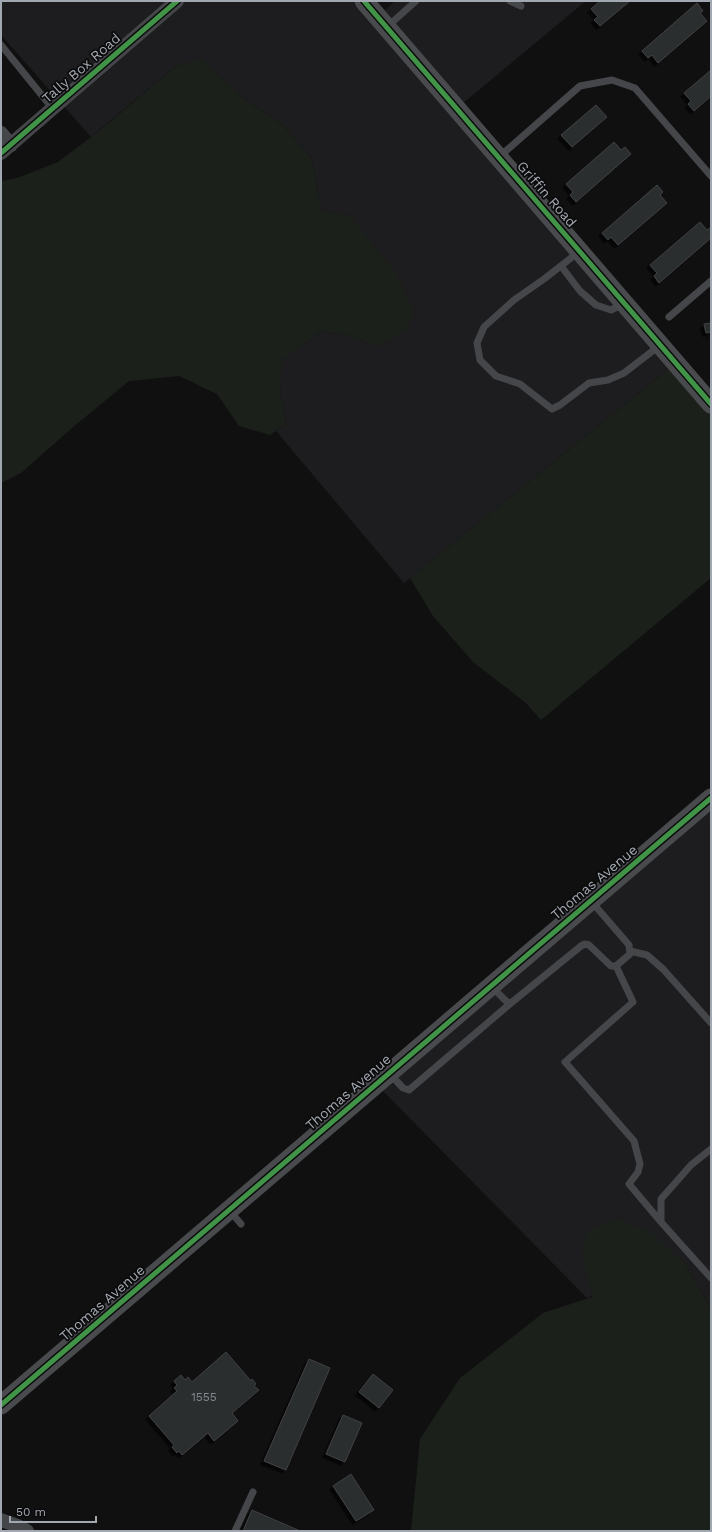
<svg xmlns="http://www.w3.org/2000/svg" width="712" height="1532" font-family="'Work Sans',sans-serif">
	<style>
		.built { fill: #1d1d1f }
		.green { fill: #1b201b }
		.building { fill: #2c2d2e; stroke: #404144; filter: url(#shadow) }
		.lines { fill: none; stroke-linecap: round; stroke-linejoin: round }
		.lane { stroke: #454649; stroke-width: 7 }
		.street { stroke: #454649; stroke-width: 14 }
		.secondary { stroke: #494a4d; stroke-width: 19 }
		.cycleway-casing { stroke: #0b0b0c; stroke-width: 8 }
		.cycleway { stroke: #419447; stroke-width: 5 }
		.labels { text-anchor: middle; stroke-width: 3.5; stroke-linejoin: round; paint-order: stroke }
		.number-label { font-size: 12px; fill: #848990 }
		.street-label { font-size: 14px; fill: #a2a8b1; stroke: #0b0b0c }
	</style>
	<defs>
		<filter id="shadow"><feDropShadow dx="-3.5" dy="3.5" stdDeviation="0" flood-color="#0009"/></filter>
	</defs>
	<rect width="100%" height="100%" fill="#101011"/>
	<path class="built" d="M1,1H355L671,367L404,583L276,431L286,424L280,391L281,360L321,331L347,335L377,347L350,216L322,211L318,195L312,159L283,125L247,101L201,60L176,66L91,137L1,35Z
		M373,1H377L385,10L395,1H586L462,104Z
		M711,806V1308L686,1265L589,1281L592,1296L587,1298L380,1088Z"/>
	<path class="green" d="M201,59L247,101L283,125L312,159L318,195L322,211L350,216L397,274L414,311L407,330L377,347L347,335L321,331L282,360L280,391L286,424L270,435L239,426L217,394L179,376L129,381L72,428L21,473L1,483V181L17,178L58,162L99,131L176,66Z
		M671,367L711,414V578L541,720L526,703L473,662L433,616L410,578Z
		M619,1219L653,1234L686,1265L711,1308V1531H411L420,1439L460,1378L543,1313L592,1297C590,1277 570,1240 595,1227C602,1223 611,1221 619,1219Z"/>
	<path class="building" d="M600,1H630L600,26L594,20L598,17L591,9Z
		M697,3L703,11L700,13L707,21L658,63L652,55L648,58L642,51Z
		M711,70V96L694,111L688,104L691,101L684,93Z
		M596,105L607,117L572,147L561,135Z
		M614,142L621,150L625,147L631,154L576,202L570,195L573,192L566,184Z
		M657,185L663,192L660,195L667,203L618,245L611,237L608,240L602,233Z
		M700,222L707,230L710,228L711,229V238L659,283L654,276L657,273L650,265Z
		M711,323V337L710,332L706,333L704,324Z
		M226,1352L251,1381L252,1379L256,1384L254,1386L259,1390L232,1413L238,1421L214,1441L208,1433L182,1455L179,1451L177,1453L172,1447L174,1445L149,1416L177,1391L174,1388L177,1385L174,1381L181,1375L185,1380L188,1377L192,1382Z
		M309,1359L330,1368L286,1470L264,1461Z
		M373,1374L393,1390L379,1408L359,1392Z
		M343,1415L362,1423L345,1462L326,1454Z
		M351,1474L374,1510L356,1521L333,1486Z
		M252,1510L300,1531H243Z"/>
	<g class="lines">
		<path class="lane" d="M510,1L521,6
			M387,27L416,1
			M1,45L53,109
			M499,157L580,86L612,80L635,88L711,176
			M580,251L544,279L514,300L484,327L477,343L480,360L496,376L520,384L552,409L560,405L589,383L608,380L624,373L659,346
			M561,266L580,291L596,305L611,310L623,304
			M669,317L711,281
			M630,951L647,955L663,969L711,1023
			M616,966L633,1002L565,1062L634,1141L640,1164L638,1172L629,1184L661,1222
			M492,987L507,1002L511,1003L581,946L585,944L589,945L611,966H616L630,954L629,945L591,901
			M390,1074L403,1088L409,1090L511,1003
			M711,1149L691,1165L661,1199V1222L711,1278
			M230,1211L241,1224
			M235,1531L253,1492"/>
		<path class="street" d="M1,133L11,145
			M1,153L177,1
			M1,1520L18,1526L27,1531"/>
		<path class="secondary" d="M364,1L711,404
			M1,1405L711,798"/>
		<defs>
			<path id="cycleway" d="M364,1L711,404
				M1,153L177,1
				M1,1405L711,798"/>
		</defs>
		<use href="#cycleway" class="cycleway-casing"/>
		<use href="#cycleway" class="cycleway"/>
	</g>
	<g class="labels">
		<g class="number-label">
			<text x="204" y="1401">1555</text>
		</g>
		<g class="street-label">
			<text transform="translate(81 68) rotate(-41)" y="5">Tally Box Road</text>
			<text transform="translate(547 194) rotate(49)" y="5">Griffin Road</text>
			<text transform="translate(594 882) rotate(-40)" y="5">Thomas Avenue</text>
			<text transform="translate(348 1092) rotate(-41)" y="5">Thomas Avenue</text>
			<text transform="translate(102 1303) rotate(-41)" y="5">Thomas Avenue</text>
		</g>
	</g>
	<rect width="712" height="1532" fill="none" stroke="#a2a8b1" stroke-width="4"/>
	<path d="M10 1516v6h86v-6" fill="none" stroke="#a2a8b1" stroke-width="2"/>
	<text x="16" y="1516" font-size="12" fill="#a2a8b1" stroke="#0b0b0c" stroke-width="3" paint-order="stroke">50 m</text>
</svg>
